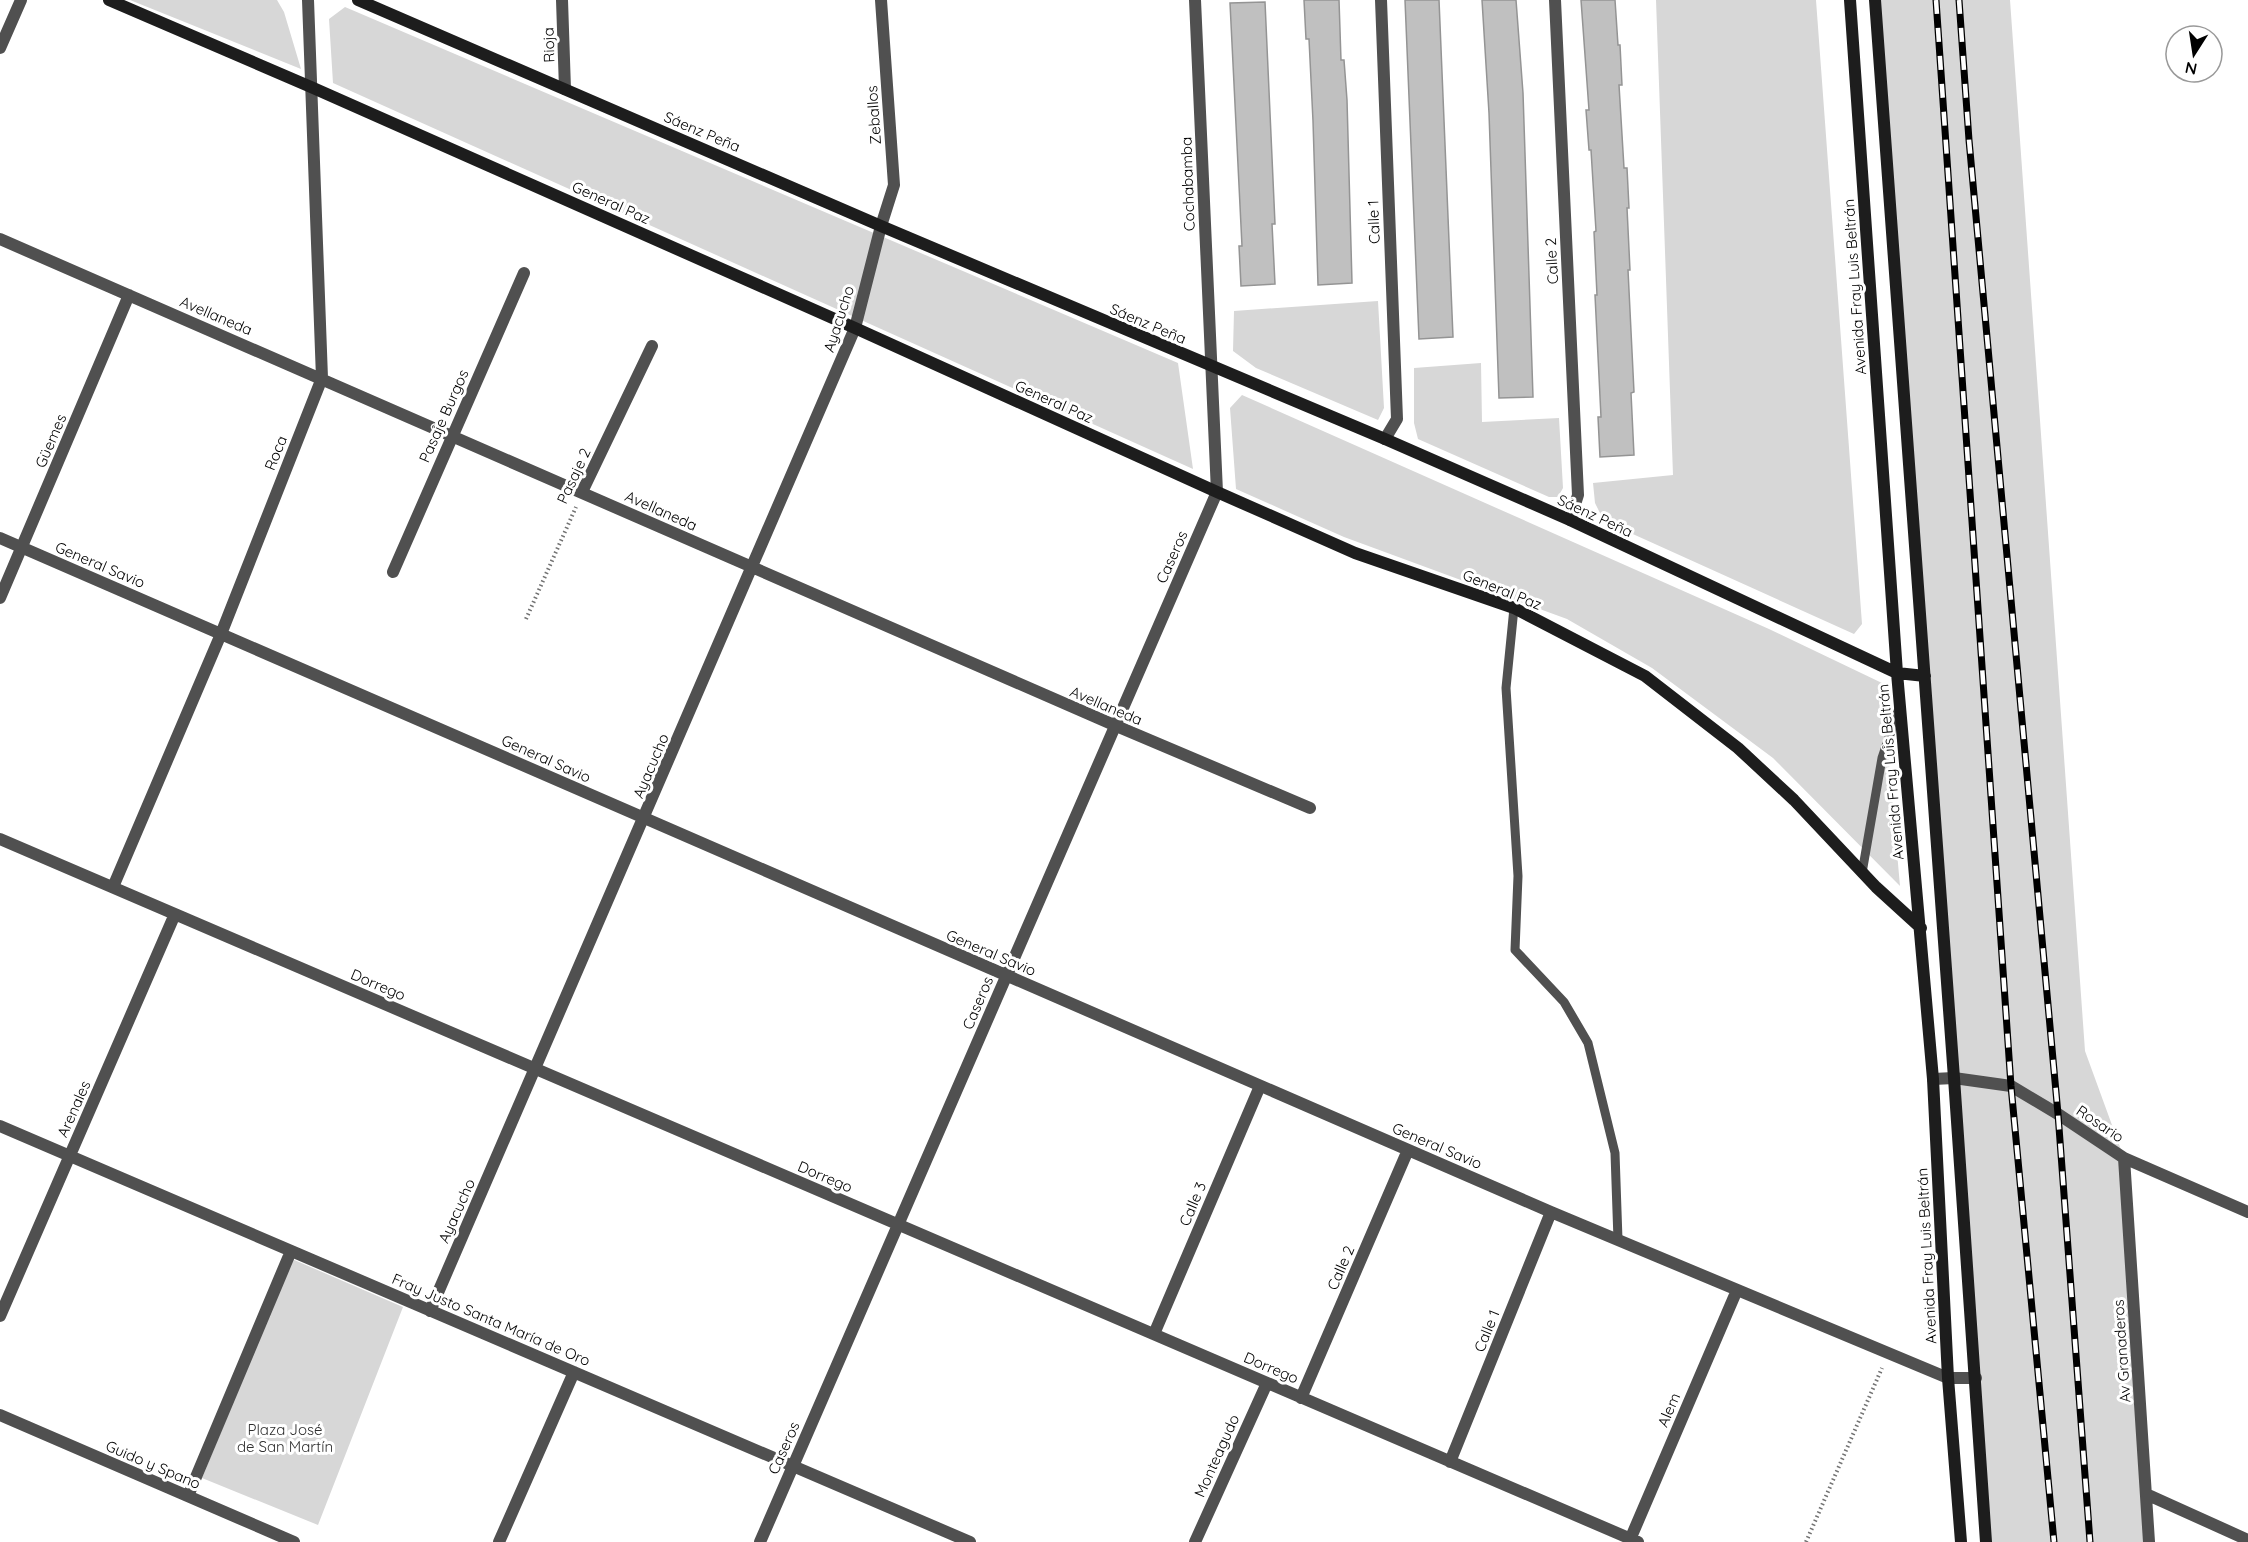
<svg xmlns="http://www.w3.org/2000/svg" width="2248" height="1542" font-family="Quicksand,sans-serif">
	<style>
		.green { fill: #d7d7d7 }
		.building { fill: #c0c0c0; stroke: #949494; stroke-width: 1.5 }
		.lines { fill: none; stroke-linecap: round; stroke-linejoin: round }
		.path { stroke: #727272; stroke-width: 4; stroke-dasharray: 1.5 3; stroke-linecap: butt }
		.lane { stroke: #505050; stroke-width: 9 }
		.street { stroke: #505050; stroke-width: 12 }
		.secondary { stroke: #1d1d1d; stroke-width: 12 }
		.rail-casing { stroke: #000; stroke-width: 7 }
		.rail { stroke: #fff; stroke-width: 4.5; stroke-dasharray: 14; stroke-linecap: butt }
		.labels { text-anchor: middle; stroke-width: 6; stroke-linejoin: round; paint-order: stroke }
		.street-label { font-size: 15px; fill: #000; stroke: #fff }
		.park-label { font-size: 15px; fill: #2e2e2e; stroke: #fff }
	</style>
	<rect width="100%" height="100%" fill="#fff"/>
	<path class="green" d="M130,0H277L284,12L301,69Z
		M1656,0H1816L1862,624L1854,634L1604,521L1595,503L1593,483L1673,475Z
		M1875,0H2010L2085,1051L2124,1158L2149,1542H1986Z
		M345,7L1178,363L1193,469L333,83L329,19Z
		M1378,301L1384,408L1378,420L1256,368L1233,351L1234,311Z
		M1481,363L1482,422L1559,418L1563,488L1558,497H1549L1418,439L1414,423V368Z
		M1242,395L1769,629L1882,683L1900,886L1773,758L1652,668L1567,619L1344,537L1236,489L1230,408Z
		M292,1259L403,1307L318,1525L202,1478Z"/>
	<path class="building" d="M1304,0H1339L1341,60H1344L1347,100L1352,283L1318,285L1313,121L1309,39H1306Z
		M1405,0H1439L1453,337L1419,339Z
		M1482,0H1516L1523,93L1533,397L1499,398L1489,113Z
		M1581,0H1615L1618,45H1620L1622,85H1619L1624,168H1627L1629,208H1627L1630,270H1628L1634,392L1631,393L1634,455L1600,457L1598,417H1601L1595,295H1597L1594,232L1596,231L1591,150H1589L1586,110H1589Z
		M1265,2L1275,224H1272L1275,284L1241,286L1239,246H1242L1230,3Z"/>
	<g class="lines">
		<path class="path" d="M526,619L576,507
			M1806,1542L1882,1368"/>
		<path class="lane" d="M1514,608L1506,688L1518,876L1515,950L1564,1002L1588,1043L1615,1153L1618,1240
			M1862,873L1882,758L1898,711"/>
		<path class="street" d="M562,0L565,89
			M1381,0L1397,419L1385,439
			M1555,0L1578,495L1570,520
			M0,48L21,0
			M0,239L1114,725L1310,808
			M582,492L652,346
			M0,538L1551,1212L1948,1378H1976
			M393,572L524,273
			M0,598L129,295
			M0,839L1638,1542
			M113,887L221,634L322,378L308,0
			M1933,1079L1954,1078L2011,1086L2058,1114L2124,1158L2248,1212
			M0,1126L970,1542
			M2124,1158L2149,1542
			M430,1311L855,328L881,226L894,185L881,0
			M0,1316L175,914
			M1154,1334L1260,1086
			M1301,1398L1408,1150
			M0,1415L294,1542
			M1450,1462L1551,1212
			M2146,1494L2248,1540
			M188,1496L291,1251
			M499,1542L574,1372
			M760,1542L1217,492L1195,0
			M1195,1542L1267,1383
			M1629,1542L1737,1290"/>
		<path class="secondary" d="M109,0L311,87L855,328L1217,492L1355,553L1514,608L1645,676L1738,748L1794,800L1876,887L1921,928
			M358,0L881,226L1385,439L1570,520L1897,673L1925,676
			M1850,0L1897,673L1933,1079L1948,1378L1961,1542
			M1875,0L1954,1078L1986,1542"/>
		<defs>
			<path id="rail" d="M1936,0L2011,1086L2054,1542
				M1959,0L1969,140L2058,1114L2090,1542"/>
		</defs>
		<use href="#rail" class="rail-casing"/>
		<use href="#rail" class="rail"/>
	</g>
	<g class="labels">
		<g class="street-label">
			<text transform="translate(549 45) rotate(-92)" y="5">Rioja</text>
			<text transform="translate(874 115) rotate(-94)" y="5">Zeballos</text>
			<text transform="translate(702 132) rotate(23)" y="5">Sáenz Peña</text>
			<text transform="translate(1188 184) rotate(-92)" y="5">Cochabamba</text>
			<text transform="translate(611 203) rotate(24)" y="5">General Paz</text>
			<text transform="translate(1374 222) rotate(-92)" y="5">Calle 1</text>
			<text transform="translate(1552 261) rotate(-93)" y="5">Calle 2</text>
			<text transform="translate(1855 287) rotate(-94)" y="5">Avenida Fray Luis Beltrán</text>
			<text transform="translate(216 316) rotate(23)" y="5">Avellaneda</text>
			<text transform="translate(839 319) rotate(-72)" y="5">Ayacucho</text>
			<text transform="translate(1148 324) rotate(23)" y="5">Sáenz Peña</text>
			<text transform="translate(1054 402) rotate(24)" y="5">General Paz</text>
			<text transform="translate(444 416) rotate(-66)" y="5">Pasaje Burgos</text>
			<text transform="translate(51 441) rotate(-67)" y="5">Güemes</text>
			<text transform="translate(276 453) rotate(-68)" y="5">Roca</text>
			<text transform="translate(574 476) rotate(-65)" y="5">Pasaje 2</text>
			<text transform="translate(661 511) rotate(24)" y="5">Avellaneda</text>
			<text transform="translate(1595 516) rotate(25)" y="5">Sáenz Peña</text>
			<text transform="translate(1172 557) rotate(-66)" y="5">Caseros</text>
			<text transform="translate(100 565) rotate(23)" y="5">General Savio</text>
			<text transform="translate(1502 590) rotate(22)" y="5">General Paz</text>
			<text transform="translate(1106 706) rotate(23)" y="5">Avellaneda</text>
			<text transform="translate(546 759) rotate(24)" y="5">General Savio</text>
			<text transform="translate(651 766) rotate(-67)" y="5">Ayacucho</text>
			<text transform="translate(1891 772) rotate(-95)" y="5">Avenida Fray Luis Beltrán</text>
			<text transform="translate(991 953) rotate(23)" y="5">General Savio</text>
			<text transform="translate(378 985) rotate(23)" y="5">Dorrego</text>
			<text transform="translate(978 1003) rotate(-67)" y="5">Caseros</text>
			<text transform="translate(74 1109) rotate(-66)" y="5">Arenales</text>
			<text transform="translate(2100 1124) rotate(34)" y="5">Rosario</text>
			<text transform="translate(1437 1146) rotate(23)" y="5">General Savio</text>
			<text transform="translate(825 1177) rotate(23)" y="5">Dorrego</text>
			<text transform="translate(1193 1204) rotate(-67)" y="5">Calle 3</text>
			<text transform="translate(457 1211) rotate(-66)" y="5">Ayacucho</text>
			<text transform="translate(1927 1256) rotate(-93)" y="5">Avenida Fray Luis Beltrán</text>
			<text transform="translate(1341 1268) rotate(-67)" y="5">Calle 2</text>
			<text transform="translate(491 1320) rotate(23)" y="5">Fray Justo Santa María de Oro</text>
			<text transform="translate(1487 1331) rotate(-68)" y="5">Calle 1</text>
			<text transform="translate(2122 1351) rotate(-94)" y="5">Av Granaderos</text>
			<text transform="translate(1271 1368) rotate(23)" y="5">Dorrego</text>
			<text transform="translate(1669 1410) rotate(-67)" y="5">Alem</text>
			<text transform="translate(784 1448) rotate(-66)" y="5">Caseros</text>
			<text transform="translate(1217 1456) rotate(-66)" y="5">Monteagudo</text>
			<text transform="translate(153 1465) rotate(23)" y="5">Guido y Spano</text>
		</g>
		<g class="park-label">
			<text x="285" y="1435">Plaza José<tspan x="285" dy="17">de San Martín</tspan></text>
		</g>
	</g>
	<g transform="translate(2194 54) rotate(192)"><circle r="28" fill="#ffffff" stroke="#999999" stroke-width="1.5"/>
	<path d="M0-4.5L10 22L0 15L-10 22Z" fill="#000000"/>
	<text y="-9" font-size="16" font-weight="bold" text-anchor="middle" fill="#000000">N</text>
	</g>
</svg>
